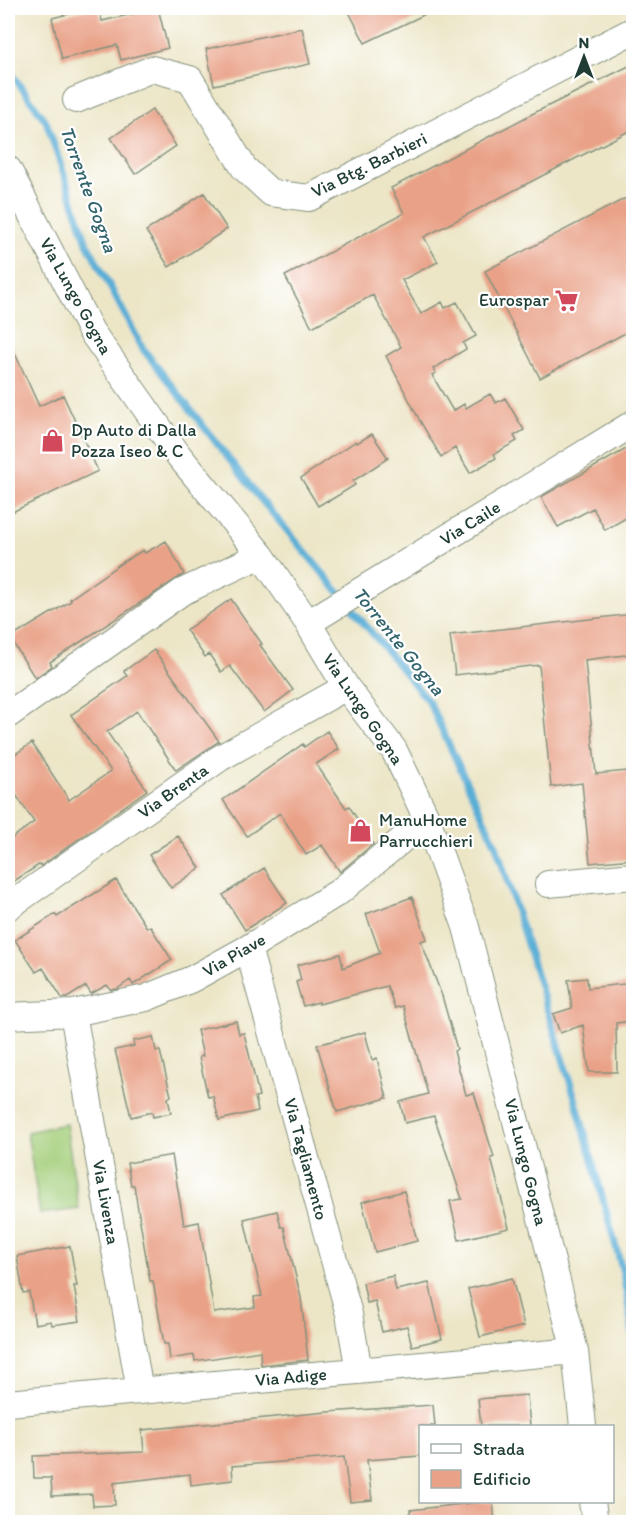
<svg xmlns="http://www.w3.org/2000/svg" width="641" height="1530" font-family="Itim,sans-serif">
	<style>
		.green { fill: #a4cf7b; stroke: #628658; stroke-width: 1.5 }
		.lines { fill: none; stroke-linecap: round; stroke-linejoin: round }
		.stream { stroke: #5aaed6; stroke-width: 7 }
		.building { fill: #e9a187 }
		.minor-casing { stroke: #86927e; stroke-width: 28 }
		.minor { stroke: #fff; stroke-width: 26 }
		.labels { text-anchor: middle; stroke-width: 4.5; stroke-linejoin: round; paint-order: stroke }
		.street-label { font-size: 18px; fill: #1f3d34; stroke: #fff }
		.poi-label { font-size: 18px; fill: #1f3d34; stroke: #fff; text-anchor: start }
		.water-label { font-size: 20px; font-style: italic; fill: #34656d; stroke: #fff }
	</style>
	<rect width="100%" height="100%" fill="#fff"/>
	<filter id="ink" filterUnits="userSpaceOnUse"><feTurbulence type="fractalNoise" baseFrequency=".0167" numOctaves="2"/><feDisplacementMap in="SourceGraphic" scale="12" xChannelSelector="R" yChannelSelector="G"/><feConvolveMatrix kernelMatrix="1 2 1 2 8 2 1 2 1" color-interpolation-filters="sRGB"/></filter>
	<filter id="wash" filterUnits="userSpaceOnUse"><feTurbulence type="fractalNoise" baseFrequency=".008" numOctaves="4" result="noise"/><feDisplacementMap in="SourceGraphic" scale="24" xChannelSelector="R" yChannelSelector="G"/><feGaussianBlur stdDeviation="1.35" result="paint"/><feColorMatrix in="noise" values="0 0 0 0 0 0 0 0 0 0 0 0 0 0 0 0 0 1.4 0 .05"/><feComposite in="paint" operator="in"/></filter>
	<g filter="url(#wash)">
		<rect width="100%" height="100%" fill="#ece6c7"/>
		<path class="green" d="M66,1124L79,1209L40,1214L27,1132Z"/>
		<g class="lines">
			<path class="stream" d="M8,69L46,121L87,243L143,349L258,496L342,596
				M349,605L429,702L496,845L576,1101L623,1273L634,1339"/>
		</g>
		<g id="blocks">
			<path class="building" d="M93,8H99L102,21L158,8L168,48L121,60L117,45L62,59L52,18Z
				M347,8H438L365,43Z
				M302,28L310,64L214,85L206,49Z
				M633,64V129L424,237L438,262L402,280L421,314L442,302L445,308L457,302L476,336L463,343L466,349L433,369L436,373L432,375L453,411L464,404L466,408L490,394L496,403L505,398L524,430L514,436L517,441L494,454L496,458L470,473L455,448L441,457L420,421L386,356L401,347L373,295L312,327L285,276L404,213L391,188L532,114Z
				M152,110L176,146L135,174L111,138Z
				M204,193L227,229L169,267L146,231Z
				M628,197L633,207V329L540,378L485,271Z
				M8,338L39,406L63,395L98,471L8,514Z
				M372,434L388,458L353,481L355,485L329,501L328,500L318,506L301,478L356,441L357,443Z
				M633,445V514L605,530L593,508L558,527L541,497Z
				M166,541L184,574L50,662L52,666L35,678L10,638L71,601L70,599L120,564L143,550L145,553Z
				M231,599L262,644L260,645L293,690L264,712L230,666L221,672L209,654L205,657L186,630Z
				M633,614V654L585,660L596,774L627,771L633,837V859L590,863L582,783L551,787L539,665L455,675L450,635Z
				M154,650L219,741L176,770L137,711L107,732L147,790L41,866L40,864L8,885V841L34,822L8,783V759L32,743L69,800L111,771L71,715L127,676L124,671Z
				M327,731L339,749L316,764L346,808L349,806L373,844L340,872L322,845L306,855L280,813L247,836L223,800L303,744L304,747Z
				M178,836L200,868L171,888L149,855Z
				M264,868L287,903L245,930L223,895Z
				M116,880L147,928L150,926L172,960L133,985L130,980L117,989L111,990L107,985L91,994L86,986L67,998H62L43,968L36,972L15,940L55,914L57,917Z
				M412,897L427,939L421,941L442,996L457,1049L454,1051L466,1095L474,1093L494,1157L491,1158L509,1228L459,1240L450,1201L462,1199L434,1116L405,1123L400,1102L428,1094L403,1006L395,1008L387,986L319,1004V1002L303,1006L296,982L301,980L297,965L340,954L343,968L380,953L366,914Z
				M587,978L588,988L633,983V1021L616,1023L617,1072H589L583,1025L560,1033L553,1014L572,1008L568,980Z
				M236,1021L239,1034L244,1033L259,1096L255,1097L258,1111L219,1120L213,1096L208,1097L199,1057L203,1056L197,1030Z
				M365,1032L372,1060L377,1058L387,1098L337,1112L317,1045Z
				M153,1037L156,1051H160L171,1096L168,1098L171,1113L153,1117L152,1112L131,1117L115,1050L134,1046L133,1041Z
				M172,1155L184,1225L199,1222L214,1313L255,1307L254,1297L262,1296L244,1219L277,1211L281,1227H284L301,1298L308,1360L261,1365L260,1351L195,1361L194,1355L170,1359L168,1344H164L153,1281H150L134,1185H131L127,1163Z
				M404,1191L417,1241L375,1252L362,1202Z
				M70,1246L77,1286H74L80,1321L52,1325L51,1321L35,1324L29,1292L23,1293L17,1256Z
				M393,1276L396,1290L429,1283L442,1339L412,1346L407,1326L382,1332L375,1301L367,1303L363,1283Z
				M512,1278L524,1326L480,1337L468,1289Z
				M527,1395L530,1426H481L478,1399Z
				M433,1405L435,1426H420V1456L367,1460L372,1500L350,1502L344,1457L232,1466L233,1480L191,1485L190,1474L114,1483L115,1505L93,1506L92,1494L52,1496L51,1478H34L33,1456L144,1452L142,1430L327,1412Z
				M480,1502H493L495,1522H411L410,1510Z"/>
		</g>
	</g>
	<g filter="url(#ink)">
		<use href="#blocks" fill-opacity="0" stroke="#86927e" stroke-width="1.5"/>
		<g class="lines">
			<defs>
				<path id="minor" d="M76,100L152,69L190,79L244,168L271,193L309,198L634,30
					M8,169L91,331L179,456L261,555L308,623L346,687L394,750L427,819L466,927L575,1351L583,1426
					M308,623L634,423
					M8,715L182,592L261,555
					M548,884L634,876
					M8,907L220,758L346,687
					M248,948L349,1314L359,1371
					M73,1013L140,1391
					M8,1016L73,1013L146,998L192,979L248,948L339,892L427,819
					M8,1403L575,1351
					M592,1502L595,1522"/>
			</defs>
			<use href="#minor" class="minor-casing"/>
			<use href="#minor" class="minor"/>
		</g>
	</g>
	<defs>
		<symbol id="supermarket-bare" viewBox="-9 -9 18 18"><path d="M-6-5.5h2.5l.6 2H6L4.5 2H-2.5L-4.4-4H-6ZM-1.5 3.2a1.3 1.3 0 1 0 .1 0ZM3 3.2a1.3 1.3 0 1 0 .1 0Z" fill="#d1495b" stroke="#fff" stroke-width="2.5" paint-order="stroke"/></symbol>
		<symbol id="shop-bare" viewBox="-9 -9 18 18"><path d="M-5-2.5h2.3a2.7 3.5 0 0 1 5.4 0H5L5.5 6h-11ZM-1.5-2.5h3a1.5 2.3 0 0 0-3 0Z" fill="#d1495b" stroke="#fff" stroke-width="2.5" paint-order="stroke"/></symbol>
	</defs>
	<g fill-rule="evenodd">
		<use href="#supermarket-bare" x="550" y="284" width="33" height="33"/>
		<use href="#shop-bare" x="36" y="424" width="33" height="33"/>
		<use href="#shop-bare" x="344" y="814" width="33" height="33"/>
	</g>
	<g class="labels">
		<g class="street-label">
			<text transform="translate(369 165) rotate(-26)" y="6">Via Btg. Barbieri</text>
			<text transform="translate(76 296) rotate(61)" y="6">Via Lungo Gogna</text>
			<text transform="translate(470 523) rotate(-32)" y="6">Via Caile</text>
			<text transform="translate(363 709) rotate(56)" y="6">Via Lungo Gogna</text>
			<text transform="translate(173 791) rotate(-35)" y="6">Via Brenta</text>
			<text transform="translate(234 955) rotate(-30)" y="6">Via Piave</text>
			<text transform="translate(306 1159) rotate(75)" y="6">Via Tagliamento</text>
			<text transform="translate(526 1162) rotate(76)" y="6">Via Lungo Gogna</text>
			<text transform="translate(106 1202) rotate(80)" y="6">Via Livenza</text>
			<text transform="translate(291 1377) rotate(-5)" y="6">Via Adige</text>
		</g>
		<g class="poi-label">
			<text x="549" y="306" text-anchor="end">Eurospar</text>
			<text x="71" y="436">Dp Auto di Dalla<tspan x="71" dy="21">Pozza Iseo &amp; C</tspan></text>
			<text x="379" y="826">ManuHome<tspan x="379" dy="21">Parrucchieri</tspan></text>
		</g>
		<g class="water-label">
			<text transform="translate(89 189) rotate(70)" y="7">Torrente Gogna</text>
			<text transform="translate(399 641) rotate(51)" y="7">Torrente Gogna</text>
		</g>
	</g>
	<rect width="641" height="1530" fill="none" stroke="#fff" stroke-width="30"/>
	<rect x="419" y="1425" width="195" height="78" fill="#ffffff" stroke="#a5b1ae" stroke-width="1.5"/>
	<rect x="431" y="1444" width="30" height="9" fill="#ffffff" stroke="#a5b1ae" stroke-width="1.5"/>
	<text x="473" y="1455" font-size="18" fill="#1f3d34">Strada</text>
	<rect x="431" y="1470" width="30" height="18" fill="#e9a187" stroke="#a5b1ae" stroke-width="1.5"/>
	<text x="473" y="1485" font-size="18" fill="#1f3d34">Edificio</text>
	<g transform="translate(584 57)" stroke="#ffffff" stroke-width="4.5" paint-order="stroke">
	<path d="M0-4.5L10 22L0 15L-10 22Z" fill="#1f3d34"/>
	<text y="-9" font-size="16" font-weight="bold" text-anchor="middle" fill="#1f3d34">N</text>
	</g>
</svg>
